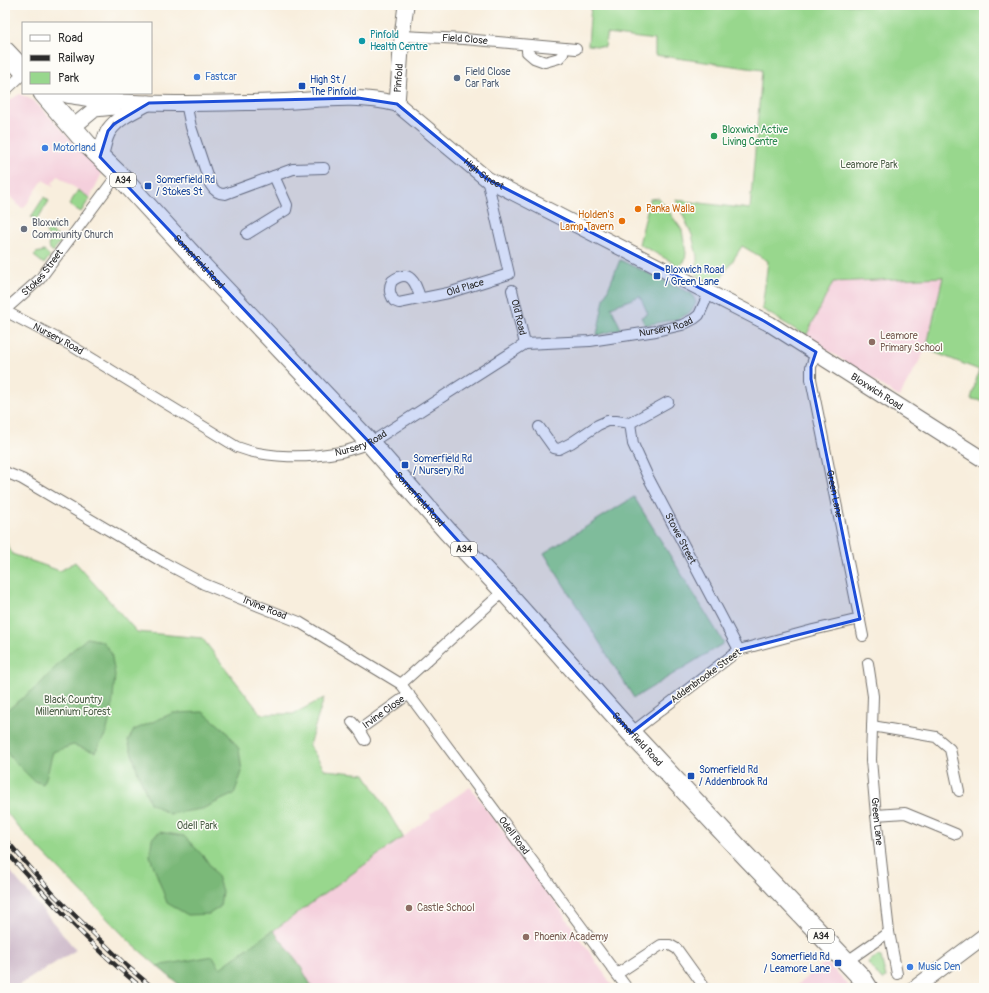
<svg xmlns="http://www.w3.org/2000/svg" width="989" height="993" viewBox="0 0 989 993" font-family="Pangolin,sans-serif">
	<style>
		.built { fill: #f4cfdc }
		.industrial { fill: #d0bdcc }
		.green { fill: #98d78d; stroke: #62815c }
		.forest { fill: #7ab878; stroke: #527252 }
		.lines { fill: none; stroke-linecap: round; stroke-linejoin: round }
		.street-casing { stroke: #736f69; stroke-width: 12 }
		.secondary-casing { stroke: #736f69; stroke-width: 17 }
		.highway-casing { stroke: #736f69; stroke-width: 21 }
		.street { stroke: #fff; stroke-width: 10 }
		.secondary { stroke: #fff; stroke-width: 15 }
		.highway { stroke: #fff; stroke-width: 19 }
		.rail-casing { stroke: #2b2b2b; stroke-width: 4.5 }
		.rail { stroke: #fdfcf7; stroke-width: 3; stroke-dasharray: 9; stroke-linecap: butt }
		.oneway { fill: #a0a0a0 }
		.marked { fill: #1d4ed8; fill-opacity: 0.2; stroke: #1d4ed8; stroke-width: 3; stroke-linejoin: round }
		.culture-dot { fill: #0f9aa8; stroke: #fdfcf7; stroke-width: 1.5 }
		.shop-dot { fill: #3f7fe0; stroke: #fdfcf7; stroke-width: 1.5 }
		.service-dot { fill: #5c6f8a; stroke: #fdfcf7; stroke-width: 1.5 }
		.transit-dot { fill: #1a4fb4; stroke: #fdfcf7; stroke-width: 1.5 }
		.leisure-dot { fill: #2e9e5b; stroke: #fdfcf7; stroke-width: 1.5 }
		.food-dot { fill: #e8710a; stroke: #fdfcf7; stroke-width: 1.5 }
		.worship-dot { fill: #6b7280; stroke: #fdfcf7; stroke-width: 1.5 }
		.education-dot { fill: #8d6e63; stroke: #fdfcf7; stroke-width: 1.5 }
		.labels { text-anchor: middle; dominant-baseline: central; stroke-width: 3; stroke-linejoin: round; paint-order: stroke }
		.shield { fill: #fdfcf7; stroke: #6a6a68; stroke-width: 1 }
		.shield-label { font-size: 9px; font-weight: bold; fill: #2b2b2b }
		.culture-label { font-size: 10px; fill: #0d838f; stroke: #fdfcf7; text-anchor: start }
		.street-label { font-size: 10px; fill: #2b2b2b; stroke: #fdfcf7 }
		.service-label { font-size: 10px; fill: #4e5e75; stroke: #fdfcf7; text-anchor: start }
		.shop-label { font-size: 10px; fill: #366cbe; stroke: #fdfcf7; text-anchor: start }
		.transit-label { font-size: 10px; fill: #164399; stroke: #fdfcf7; text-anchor: start }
		.leisure-label { font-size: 10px; fill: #27864d; stroke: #fdfcf7; text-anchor: start }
		.park-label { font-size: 10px; fill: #4c5f48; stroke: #fdfcf7 }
		.food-label { font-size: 10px; fill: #c56008; stroke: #fdfcf7; text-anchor: start }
		.worship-label { font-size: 10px; fill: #5b616d; stroke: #fdfcf7; text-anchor: start }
		.education-label { font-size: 10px; fill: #785e54; stroke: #fdfcf7; text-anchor: start }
	</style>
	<rect width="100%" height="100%" fill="#fdfcf7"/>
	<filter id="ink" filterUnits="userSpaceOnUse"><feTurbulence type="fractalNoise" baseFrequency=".025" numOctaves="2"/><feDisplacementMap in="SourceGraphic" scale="8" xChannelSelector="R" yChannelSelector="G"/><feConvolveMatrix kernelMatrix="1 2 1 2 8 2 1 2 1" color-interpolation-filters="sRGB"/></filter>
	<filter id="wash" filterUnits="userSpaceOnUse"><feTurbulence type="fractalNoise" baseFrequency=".012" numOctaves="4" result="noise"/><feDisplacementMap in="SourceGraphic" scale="16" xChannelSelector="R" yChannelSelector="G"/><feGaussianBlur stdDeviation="0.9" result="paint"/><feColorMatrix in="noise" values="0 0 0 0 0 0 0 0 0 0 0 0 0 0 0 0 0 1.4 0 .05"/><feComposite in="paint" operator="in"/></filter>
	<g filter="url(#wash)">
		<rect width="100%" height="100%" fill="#f8eedd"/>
		<g class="built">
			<polygon points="20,94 34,101 100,169 101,175 90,198 58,176 52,183 54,184 53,186 43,180 24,208 20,207 5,191 5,103"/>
			<polygon points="944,277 926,349 899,397 806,336 833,282"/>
			<polygon points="470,787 544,886 614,988 227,988 219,969 431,817 430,814"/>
			<polygon points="826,962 851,988 793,988"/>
		</g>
		<polygon class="industrial" points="5,865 76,950 14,988 5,988"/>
		<g class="green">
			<polygon points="591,5 984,5 984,401 971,399 979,370 926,349 943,277 833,282 806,336 762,309 768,261 742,246 717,285 697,275 697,256 692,235 676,200 750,209 762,70 655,55 655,40 607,34 605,47 588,45"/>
			<polygon points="78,190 90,198 81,212 69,205"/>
			<polygon points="44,197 49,201 38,218 37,219 31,217"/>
			<polygon points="659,198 682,230 686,253 685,261 679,266 639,244 650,199"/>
			<polygon points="36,221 62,239 53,252 48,247 50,239 46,233 47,231"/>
			<polygon points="44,251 50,256 44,264 34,256 36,253"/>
			<polygon points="620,260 692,294 696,303 691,312 678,319 645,325 641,317 648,314 640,296 611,307 621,329 597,335 604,299"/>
			<polygon points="634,497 724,643 634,698 544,553"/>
			<polygon points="5,540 12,554 60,571 75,562 137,632 202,638 261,714 293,714 324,698 309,745 325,770 365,774 403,837 220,969 183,988 132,944 19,828 5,810"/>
			<polygon points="878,956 881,957 886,978 884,980 881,979 868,963 869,961"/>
		</g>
		<g class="forest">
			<path d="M87 638 102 641 111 652 115 675 112 709 106 734 95 752 73 745 53 752C49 763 49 774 43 784L34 781 11 758 5 750V712L38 686 68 654Z"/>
			<polygon points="203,712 225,730 239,749 242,772 234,794 202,809 169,814 150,803 138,773 128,741 134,730 173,713"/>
			<polygon points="160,832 184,836 205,858 217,876 222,891 220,907 209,914 188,915 167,903 150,856 152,838"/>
			<polygon points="273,930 298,962 311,985 310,988 183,988 157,966 213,956 220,968"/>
		</g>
	</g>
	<g filter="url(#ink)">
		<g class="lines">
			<g class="street-casing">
				<g id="street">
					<path id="s1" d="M402 36 464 39 576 49"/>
					<polyline points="527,45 527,52 534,58 545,62 559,58 563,54 564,48"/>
					<polyline points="5,91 23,74"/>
					<path d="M186 103 191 127 210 184C214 191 218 194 225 194L293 169 324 168"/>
					<polyline points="247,234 286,210 287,205 274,176"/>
					<path id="s2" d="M512 290 525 344"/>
					<path id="s3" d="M420 298C416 282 409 268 392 281 388 289 390 294 394 301L399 303 448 293 509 274 487 179"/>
					<path id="s4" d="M5 310 40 279 118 174"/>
					<path id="s5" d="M5 311 70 345 237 447C268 459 308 458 341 452 351 450 361 446 370 443L525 344 590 341 656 331 682 325 694 319 699 315 709 293"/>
					<path id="s6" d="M816 352 811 367V379L863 636"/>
					<path id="s7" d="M630 423 633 444 648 477 739 650"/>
					<polyline points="539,427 554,448 559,449 571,443 598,425 607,421 616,421 630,423 668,402"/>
					<path id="s8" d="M5 472 22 479 161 561 204 584 299 622 401 684 504 591"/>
					<path id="s9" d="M868 663 873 696 871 760 876 815 889 932 897 974"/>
					<path id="s10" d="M401 684 627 988"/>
					<path id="s11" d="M352 722 359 730 409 694"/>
					<polyline points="872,726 936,737 950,749 959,791"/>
					<polyline points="359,730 365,740"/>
					<polyline points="631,733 739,650 813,630 860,619"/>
					<polyline points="876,815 905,813 956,834"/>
					<polyline points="846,962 889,932"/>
					<polyline points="617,974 661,945 670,945 677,949 705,988"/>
				</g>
			</g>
			<g class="secondary-casing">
				<g id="secondary">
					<path id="s12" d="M61 93 67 95C80 97 93 100 106 101 161 105 215 103 270 102 313 101 355 93 397 104L487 179 770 324 984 460"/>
					<path id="s13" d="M397 104 402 36 406 5"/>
					<polyline points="73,127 95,109 114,107"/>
					<path d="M100 157C103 148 104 137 109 130 118 117 135 110 148 103"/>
					<polyline points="915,988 984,936"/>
				</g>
			</g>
			<g class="highway-casing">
				<g id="highway">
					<polyline points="5,51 23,70"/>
					<path id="s14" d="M43 93 87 144 118 174 205 269 370 443 448 532 504 591 631 733 743 853 861 977 868 988"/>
				</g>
			</g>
			<use href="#street" class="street"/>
			<use href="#secondary" class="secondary"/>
			<use href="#highway" class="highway"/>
			<g class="rail-casing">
				<g id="rail">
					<polyline points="5,839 55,896 127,966 153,988"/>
					<path d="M5 850C48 899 92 947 142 988"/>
				</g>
			</g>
			<use href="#rail" class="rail"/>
		</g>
		<defs><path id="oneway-solid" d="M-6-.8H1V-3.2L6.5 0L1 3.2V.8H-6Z"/></defs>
		<use class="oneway" href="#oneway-solid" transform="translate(116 123) rotate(139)"/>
	</g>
	<path class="marked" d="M358 98 397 104 487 179 764 321 816 352 811 367V379L860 619 739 650 631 733 370 443 100 157 108 131 114 124 149 103Z"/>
	<circle class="culture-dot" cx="362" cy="41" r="4"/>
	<g class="shop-dot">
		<circle cx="197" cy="77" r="4"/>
		<circle cx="45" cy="148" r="4"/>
		<circle cx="910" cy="967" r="4"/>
	</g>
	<circle class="service-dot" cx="457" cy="78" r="4"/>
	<g class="transit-dot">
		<rect x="298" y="82" width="8" height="8" rx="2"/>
		<rect x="144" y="182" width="8" height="8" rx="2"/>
		<rect x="653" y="272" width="8" height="8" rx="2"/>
		<rect x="401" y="461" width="8" height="8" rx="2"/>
		<rect x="687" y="772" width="8" height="8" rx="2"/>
		<rect x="834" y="959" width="8" height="8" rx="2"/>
	</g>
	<circle class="leisure-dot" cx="714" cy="136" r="4"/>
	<g class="food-dot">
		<circle cx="638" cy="209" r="4"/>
		<circle cx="622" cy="221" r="4"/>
	</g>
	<circle class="worship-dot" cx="24" cy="229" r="4"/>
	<g class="education-dot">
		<circle cx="872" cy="342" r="4"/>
		<circle cx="409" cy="908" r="4"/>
		<circle cx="526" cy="937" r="4"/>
	</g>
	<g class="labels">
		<g class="shield">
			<rect x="110" y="173" width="26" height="14" rx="3"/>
			<rect x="451" y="542" width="26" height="14" rx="3"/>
			<rect x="808" y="929" width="26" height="14" rx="3"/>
		</g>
		<g class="shield-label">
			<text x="123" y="180">A34</text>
			<text x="464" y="549">A34</text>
			<text x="821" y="936">A34</text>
		</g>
		<g class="culture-label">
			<text x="370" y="35">Pinfold<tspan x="370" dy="12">Health Centre</tspan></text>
		</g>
		<g class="street-label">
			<text stroke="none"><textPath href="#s1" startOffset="63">Field Close</textPath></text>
			<text stroke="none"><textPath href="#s13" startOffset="26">Pinfold</textPath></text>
			<text stroke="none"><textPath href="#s12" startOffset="449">High Street</textPath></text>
			<text stroke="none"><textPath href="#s14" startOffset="230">Somerfield Road</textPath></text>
			<text stroke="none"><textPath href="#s4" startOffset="53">Stokes Street</textPath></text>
			<text stroke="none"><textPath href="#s3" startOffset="137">Old Place</textPath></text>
			<text stroke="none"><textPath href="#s2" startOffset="28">Old Road</textPath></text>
			<text stroke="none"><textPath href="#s5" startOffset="731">Nursery Road</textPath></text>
			<text stroke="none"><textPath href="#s5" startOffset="60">Nursery Road</textPath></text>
			<text stroke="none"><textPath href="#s12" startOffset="899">Bloxwich Road</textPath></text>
			<text stroke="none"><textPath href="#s5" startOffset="396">Nursery Road</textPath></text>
			<text stroke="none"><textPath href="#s6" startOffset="145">Green Lane</textPath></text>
			<text stroke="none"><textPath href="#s14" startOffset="554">Somerfield Road</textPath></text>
			<text stroke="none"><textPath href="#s7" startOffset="127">Stowe Street</textPath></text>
			<text stroke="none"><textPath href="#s8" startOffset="294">Irvine Road</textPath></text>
			<text transform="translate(706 676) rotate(-36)">Addenbrooke Street</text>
			<text stroke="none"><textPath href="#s11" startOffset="41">Irvine Close</textPath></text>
			<text stroke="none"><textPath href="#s14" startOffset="878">Somerfield Road</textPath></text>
			<text stroke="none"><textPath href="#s9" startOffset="159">Green Lane</textPath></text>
			<text stroke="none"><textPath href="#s10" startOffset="189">Odell Road</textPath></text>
		</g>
		<g class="service-label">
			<text x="465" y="72">Field Close<tspan x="465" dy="12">Car Park</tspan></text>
		</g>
		<g class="shop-label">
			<text x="205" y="77">Fastcar</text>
			<text x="53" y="148">Motorland</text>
			<text x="918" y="967">Music Den</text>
		</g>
		<g class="transit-label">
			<text x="310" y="80">High St /<tspan x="310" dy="12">The Pinfold</tspan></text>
			<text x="156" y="180">Somerfield Rd<tspan x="156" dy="12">/ Stokes St</tspan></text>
			<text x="665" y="270">Bloxwich Road<tspan x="665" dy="12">/ Green Lane</tspan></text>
			<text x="413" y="459">Somerfield Rd<tspan x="413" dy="12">/ Nursery Rd</tspan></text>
			<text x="699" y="770">Somerfield Rd<tspan x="699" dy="12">/ Addenbrook Rd</tspan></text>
			<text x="830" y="957" text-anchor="end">Somerfield Rd<tspan x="830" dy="12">/ Leamore Lane</tspan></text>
		</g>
		<g class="leisure-label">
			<text x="722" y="130">Bloxwich Active<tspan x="722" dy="12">Living Centre</tspan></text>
		</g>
		<g class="park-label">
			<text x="869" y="165">Leamore Park</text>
			<text x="73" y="700">Black Country<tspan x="73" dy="12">Millennium Forest</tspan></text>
			<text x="197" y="826">Odell Park</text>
		</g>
		<g class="food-label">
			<text x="646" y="209">Panka Walla</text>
			<text x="614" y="215" text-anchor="end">Holden's<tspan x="614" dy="12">Lamp Tavern</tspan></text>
		</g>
		<g class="worship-label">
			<text x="32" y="223">Bloxwich<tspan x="32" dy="12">Community Church</tspan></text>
		</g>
		<g class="education-label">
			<text x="880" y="336">Leamore<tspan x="880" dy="12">Primary School</tspan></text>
			<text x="417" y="908">Castle School</text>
			<text x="534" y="937">Phoenix Academy</text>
		</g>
	</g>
	<rect width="989" height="993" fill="none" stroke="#fdfcf7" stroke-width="20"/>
	<rect x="22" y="22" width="130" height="72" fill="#fdfcf7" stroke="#a9a8a5"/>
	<rect x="30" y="35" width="20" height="6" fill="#ffffff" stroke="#a9a8a5"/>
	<text x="58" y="42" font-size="12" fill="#2b2b2b">Road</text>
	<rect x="30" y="55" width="20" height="6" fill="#2b2b2b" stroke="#a9a8a5"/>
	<text x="58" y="62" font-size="12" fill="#2b2b2b">Railway</text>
	<rect x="30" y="72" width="20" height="12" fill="#98d78d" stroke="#a9a8a5"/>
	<text x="58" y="82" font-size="12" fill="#2b2b2b">Park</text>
</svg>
